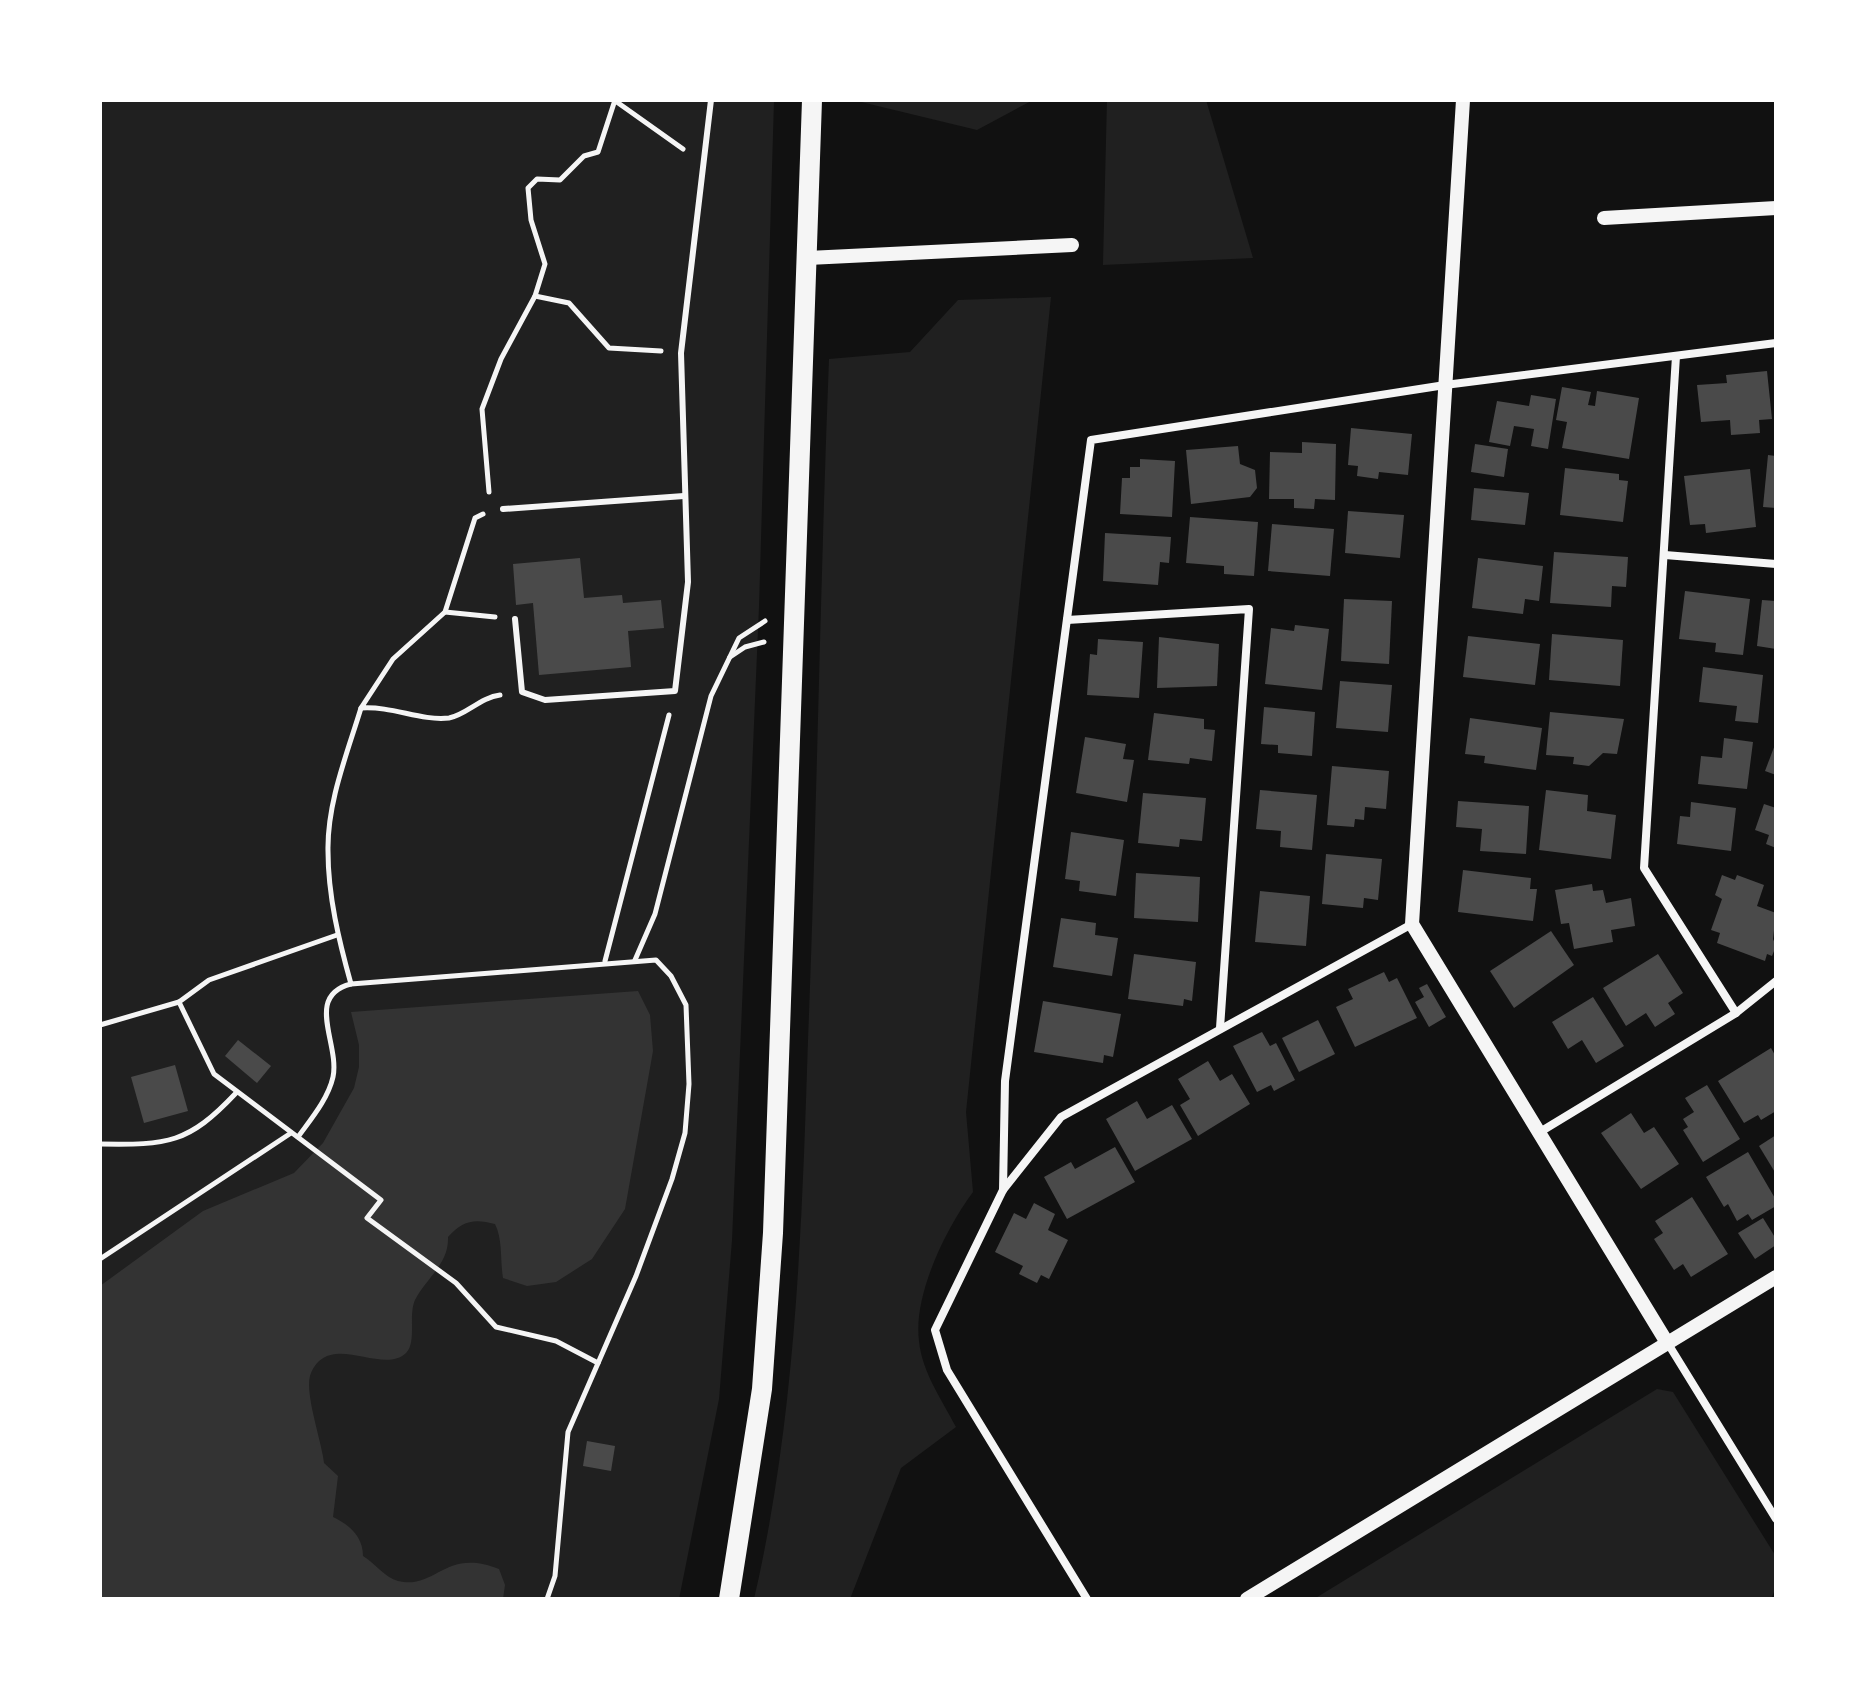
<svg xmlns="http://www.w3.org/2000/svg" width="1876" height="1699" viewBox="0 0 1876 1699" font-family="'PT Serif',serif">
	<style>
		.green { fill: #202020 }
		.water { fill: #333 }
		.building { fill: #4a4a4a }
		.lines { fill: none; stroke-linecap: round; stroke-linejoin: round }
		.path { stroke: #f5f5f5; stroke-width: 5 }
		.service { stroke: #f5f5f5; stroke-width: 6 }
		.minor { stroke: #f5f5f5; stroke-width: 8 }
		.tertiary { stroke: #f5f5f5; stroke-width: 14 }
		.primary { stroke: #f5f5f5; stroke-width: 20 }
	</style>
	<rect width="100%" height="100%" fill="#111"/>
	<g class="green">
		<polygon points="100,100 774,100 759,606 732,1240 719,1399 679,1599 100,1599"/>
		<polygon points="853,100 1033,100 977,130"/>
		<polygon points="1107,100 1206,100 1253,258 1103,265"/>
		<path d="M1051 297 966 1112 973 1192C946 1228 913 1295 919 1341 922 1372 942 1400 956 1427L901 1468 850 1599H754C796 1417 802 1226 808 1040 817 813 820 586 829 359L910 352 958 300Z"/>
		<polygon points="1657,1389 1673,1392 1775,1555 1776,1587 1771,1599 1314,1599"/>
	</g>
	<path class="water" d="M638 991 650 1015 653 1051 625 1209 592 1259 556 1282 527 1286 503 1278C500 1260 503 1240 495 1224 474 1218 462 1221 448 1237 449 1264 427 1277 415 1300 408 1315 417 1342 406 1353 382 1376 330 1330 311 1373 303 1390 322 1442 324 1463L338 1476 333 1517C350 1525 363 1537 363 1556 375 1563 385 1578 398 1581 436 1590 445 1547 499 1569L505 1585 503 1599H100V1286L203 1211 294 1173 323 1143 354 1088 359 1067V1045L351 1012Z"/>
	<g class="building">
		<polygon points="1767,371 1772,419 1759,420 1760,433 1731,435 1730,420 1701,422 1697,385 1727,383 1726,375"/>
		<polygon points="1562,387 1591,392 1588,405 1595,406 1597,391 1639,398 1629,459 1562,448 1567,422 1556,420"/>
		<polygon points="1531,395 1556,399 1548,449 1531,446 1534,429 1514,426 1510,446 1489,442 1497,401 1529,406"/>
		<polygon points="1351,428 1412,434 1408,475 1379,472 1378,479 1357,476 1358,466 1348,465"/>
		<polygon points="1302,442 1336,444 1335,500 1315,499 1314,509 1294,508 1294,499 1269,499 1270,452 1302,453"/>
		<polygon points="1475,444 1508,449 1504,477 1471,472"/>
		<polygon points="1238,446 1240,464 1255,470 1257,488 1250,497 1191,504 1186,450"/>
		<polygon points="1768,455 1776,456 1776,508 1763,507"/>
		<polygon points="1140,459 1175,461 1172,517 1120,514 1122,478 1130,478 1130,467 1140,467"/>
		<polygon points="1565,468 1619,474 1619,480 1628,481 1623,522 1560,515"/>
		<polygon points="1750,469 1756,527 1706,533 1705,524 1690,525 1684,476"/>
		<polygon points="1474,488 1529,493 1525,525 1471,520"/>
		<polygon points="1348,511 1404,515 1400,558 1345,553"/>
		<polygon points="1190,517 1258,522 1254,576 1224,574 1224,566 1186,563"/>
		<polygon points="1272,524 1334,529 1330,576 1268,571"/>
		<polygon points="1105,533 1171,537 1169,563 1160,562 1158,585 1103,581"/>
		<polygon points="1554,552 1628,557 1626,587 1612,586 1611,607 1550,603"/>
		<polygon points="580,558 584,598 622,595 623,603 661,600 664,628 628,631 631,667 539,675 533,603 516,605 513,564"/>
		<polygon points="1478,558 1543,566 1539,601 1525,599 1523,614 1472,608"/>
		<polygon points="1685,591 1750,599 1743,655 1715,652 1716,643 1679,639"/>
		<polygon points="1344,599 1392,601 1389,664 1341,661"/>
		<polygon points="1762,600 1776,601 1776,649 1757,646"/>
		<polygon points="1295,625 1329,629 1322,690 1265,684 1271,628 1294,631"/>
		<polygon points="1552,634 1623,640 1620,686 1549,680"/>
		<polygon points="1468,636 1540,644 1535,685 1463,677"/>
		<polygon points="1159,637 1219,644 1217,686 1157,688"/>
		<polygon points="1098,639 1143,642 1139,698 1087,695 1090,654 1097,655"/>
		<polygon points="1703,667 1763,675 1758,723 1735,721 1737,706 1699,702"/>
		<polygon points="1340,681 1392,685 1388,732 1336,728"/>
		<polygon points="1264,707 1315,712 1312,756 1278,753 1278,745 1261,744"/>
		<polygon points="1550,712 1624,719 1617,754 1603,753 1589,766 1573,764 1574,757 1546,755"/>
		<polygon points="1154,713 1204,719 1204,729 1215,730 1212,761 1190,758 1189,764 1148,760"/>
		<polygon points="1470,718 1542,728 1536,770 1484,763 1485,756 1465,754"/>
		<polygon points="1085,737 1126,744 1123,759 1134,760 1127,802 1076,793"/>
		<polygon points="1724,738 1753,742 1747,789 1698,784 1701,756 1722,758"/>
		<polygon points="1776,742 1776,775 1765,771"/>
		<polygon points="1332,766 1389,771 1386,809 1365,807 1364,820 1355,819 1354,827 1327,825"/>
		<polygon points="1260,790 1317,795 1312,850 1280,847 1281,831 1256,829"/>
		<polygon points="1546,790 1588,795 1587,811 1616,815 1611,859 1539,850"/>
		<polygon points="1143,793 1206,798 1202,841 1180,839 1179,847 1138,843"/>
		<polygon points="1458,801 1529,806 1526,854 1480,851 1482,829 1456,827"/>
		<polygon points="1691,802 1736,808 1731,851 1677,844 1680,816 1690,817"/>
		<polygon points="1764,804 1776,808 1776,848 1766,844 1769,835 1755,830"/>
		<polygon points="1071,832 1124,840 1116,896 1079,891 1080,881 1065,879"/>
		<polygon points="1326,854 1382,859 1378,900 1364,898 1363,908 1322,904"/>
		<polygon points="1463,870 1531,878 1530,889 1537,889 1533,921 1458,912"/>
		<polygon points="1136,873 1200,877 1198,922 1134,918"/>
		<polygon points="1722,875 1735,880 1737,875 1764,885 1757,906 1776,913 1773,939 1776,946 1772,956 1767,954 1765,961 1717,943 1720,933 1711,930 1722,899 1715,895"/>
		<polygon points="1592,884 1593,891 1603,890 1606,903 1631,898 1635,926 1611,930 1613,942 1574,949 1569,923 1561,924 1555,890"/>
		<polygon points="1260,891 1310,896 1306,946 1255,942"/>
		<polygon points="1061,918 1096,923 1095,935 1118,938 1112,976 1053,967"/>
		<polygon points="1551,931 1574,965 1514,1008 1490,971"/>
		<polygon points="1134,954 1196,962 1192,1001 1184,999 1183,1006 1128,999"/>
		<polygon points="1658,954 1683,993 1668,1003 1675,1014 1655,1027 1646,1013 1626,1026 1603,988"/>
		<polygon points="1384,972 1389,982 1397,978 1417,1018 1355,1047 1336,1007 1353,999 1348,989"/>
		<polygon points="1427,984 1446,1017 1429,1027 1415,1002 1424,997 1419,988"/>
		<polygon points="1593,997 1624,1046 1596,1063 1582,1040 1568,1049 1552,1022"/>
		<polygon points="1043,1001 1121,1014 1113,1057 1104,1055 1103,1063 1034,1052"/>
		<polygon points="1318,1020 1335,1054 1299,1072 1282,1038"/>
		<polygon points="1262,1032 1270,1046 1276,1043 1295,1080 1274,1091 1271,1085 1257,1092 1233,1046"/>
		<polygon points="238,1040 271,1066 257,1083 225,1056"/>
		<polygon points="1771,1048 1776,1057 1776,1111 1761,1120 1758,1115 1744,1123 1718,1081"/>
		<polygon points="1208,1061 1220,1081 1232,1074 1250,1104 1198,1136 1180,1105 1190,1099 1178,1079"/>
		<polygon points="175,1065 188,1111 144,1123 131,1077"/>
		<polygon points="1707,1085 1740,1139 1703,1162 1683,1130 1688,1127 1683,1119 1694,1112 1685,1098"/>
		<polygon points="1137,1101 1147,1119 1172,1105 1192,1139 1135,1171 1106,1119"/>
		<polygon points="1631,1113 1644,1133 1654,1127 1679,1164 1641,1189 1601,1133"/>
		<polygon points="1776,1135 1776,1174 1759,1146"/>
		<polygon points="1115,1147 1135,1182 1067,1219 1044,1177 1071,1162 1075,1169"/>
		<polygon points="1748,1152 1776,1200 1776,1206 1752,1220 1748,1214 1737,1221 1728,1204 1724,1207 1706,1177"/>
		<polygon points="1692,1197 1728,1254 1691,1277 1683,1264 1674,1270 1654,1239 1663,1233 1655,1221"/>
		<polygon points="1034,1203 1055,1214 1048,1230 1068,1240 1049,1279 1041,1275 1037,1283 1019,1274 1023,1266 995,1252 1014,1213 1026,1219"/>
		<polygon points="1763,1218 1776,1239 1776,1245 1755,1259 1738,1233"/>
		<polygon points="587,1441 615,1446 611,1471 583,1466"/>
	</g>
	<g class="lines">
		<g class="path">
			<polyline points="614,100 683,149"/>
			<polyline points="535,296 569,303 609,348 661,351"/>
			<polyline points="489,492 482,409 501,359 535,296 545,264 531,220 528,188 537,179 560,180 584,156 598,152 615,100"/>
			<path d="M483 514 475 518 445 612 393 659 361 708C394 706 419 721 449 718 466 715 481 697 500 695"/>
			<polyline points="445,612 495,617"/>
			<polyline points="730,657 745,647 764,642"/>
			<path d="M361 708C347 754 327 803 328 851 328 896 339 941 351 984L656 960 671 976 686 1005 689 1084 685 1133 672 1179 636 1276 568 1432 555 1576 547 1599"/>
			<polyline points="337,935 209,980 179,1002 214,1074 381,1200 367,1218 456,1283 496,1327 556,1341 598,1363"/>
			<polyline points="635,960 655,914 711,696 739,638 765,621"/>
			<polyline points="605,961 669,715"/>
			<polyline points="100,1025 179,1002"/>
			<path d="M298 1137C311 1119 328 1099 333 1077 340 1044 304 996 351 984"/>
			<path d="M100 1144C168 1145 188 1144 236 1093"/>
			<polyline points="100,1259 291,1133"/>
		</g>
		<g class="service">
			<polyline points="503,509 684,496"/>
			<polyline points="515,619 522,692 545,700 675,691 688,582 681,353 711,100"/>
		</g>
		<g class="minor">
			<polyline points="1676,356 1644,868 1736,1013"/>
			<polyline points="1665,555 1776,564"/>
			<polyline points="1067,620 1249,609 1220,1028"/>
			<polyline points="1540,1132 1736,1013 1776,981"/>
			<polyline points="1003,1190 1005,1081 1091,440 1445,385 1776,343"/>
			<polyline points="1667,1342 1776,1519"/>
			<polyline points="1087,1599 947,1370 935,1330 1003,1190 1061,1117 1412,924"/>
		</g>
		<g class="tertiary">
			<polyline points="1463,100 1412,924 1666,1341"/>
			<polyline points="1604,218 1776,208"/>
			<polyline points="808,258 1072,245"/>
			<polyline points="1247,1599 1776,1277"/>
		</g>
		<polyline class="primary" points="729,1599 762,1389 773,1233 812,100"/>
	</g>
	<rect width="1876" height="1699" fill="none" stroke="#ffffff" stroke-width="204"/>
</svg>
